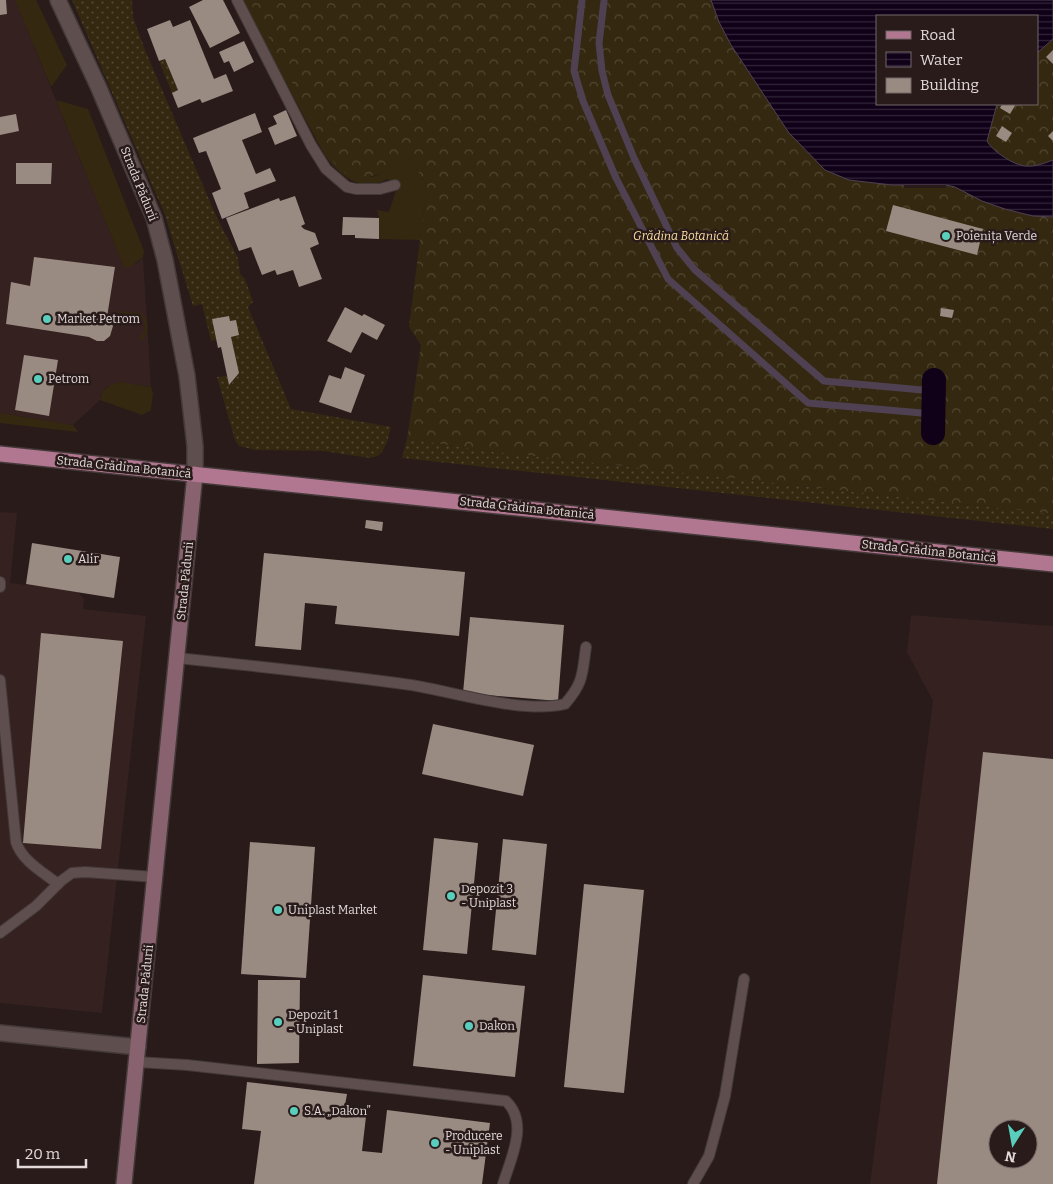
<svg xmlns="http://www.w3.org/2000/svg" width="1053" height="1184" viewBox="0 0 1053 1184" font-family="Bitter,serif">
	<style>
		.built { fill: #352120; fill-rule: evenodd }
		.grass { fill: #342910 }
		.forest { fill: url(#forest-crowns); fill-rule: evenodd }
		.garden { fill: url(#garden-dots) }
		.water { fill: url(#water-rules); stroke: #4f4152 }
		.pier { fill: #281b1a }
		.lines { fill: none; stroke-linecap: round; stroke-linejoin: round }
		.stream { stroke: #4f4152; stroke-width: 7 }
		.canal { stroke: #100018; stroke-width: 24 }
		.building { fill: #998b82; fill-rule: evenodd }
		.lane-casing { stroke: #433938; stroke-width: 12 }
		.street-casing { stroke: #433938; stroke-width: 18 }
		.secondary-casing { stroke: #433938; stroke-width: 18 }
		.primary-casing { stroke: #433938; stroke-width: 18 }
		.lane { stroke: #5e4e4e; stroke-width: 10 }
		.street { stroke: #5e4e4e; stroke-width: 15 }
		.secondary { stroke: #88626f; stroke-width: 15 }
		.primary { stroke: #b17690; stroke-width: 15 }
		.poi-dot { fill: #5acebd; stroke: #281b1a; stroke-width: 2 }
		.labels { text-anchor: middle; dominant-baseline: central; stroke-width: 5; stroke-linejoin: round; paint-order: stroke }
		.street-label { font-size: 12px; fill: #e3d9d9; stroke: #281b1a }
		.park-label { font-size: 12px; font-style: italic; fill: #fbdd9d; stroke: #281b1a }
		.poi-label { font-size: 12px; fill: #e3d9d9; stroke: #281b1a; text-anchor: start }
	</style>
	<defs>
		<pattern id="forest-crowns" width="20" height="18" patternUnits="userSpaceOnUse" patternTransform="scale(1.25)"><rect width="20" height="18" fill="#342910"/><path d="M2 6a3 3 0 1 1 6 0M12 15a3 3 0 1 1 6 0" fill="none" stroke="#514732"/></pattern>
		<pattern id="garden-dots" width="8" height="8" patternUnits="userSpaceOnUse" patternTransform="scale(1.25)"><rect width="8" height="8" fill="#342910"/><path d="M2 2h.1M6 6h.1" fill="none" stroke="#514732" stroke-width="1.8" stroke-linecap="round"/></pattern>
		<pattern id="water-rules" width="6" height="5" patternUnits="userSpaceOnUse" patternTransform="scale(1.25)"><rect width="6" height="5" fill="#100018"/><path d="M0 2.5h6" fill="none" stroke="#332539"/></pattern>
	</defs>
	<rect width="100%" height="100%" fill="#281b1a"/>
	<g class="built">
		<polygon points="0,0 15,0 124,267 137,263 143,257 151,387 120,382 105,388 100,396 100,400 73,425 0,413"/>
		<polygon points="0,512 17,513 10,583 76,590 84,599 83,609 146,616 102,1013 0,1003"/>
		<path d="M911 615 1053 626V1184H870L933 701 907 652ZM998 1129H1028V1159H998Z"/>
	</g>
	<g class="grass">
		<polygon points="15,0 36,0 67,65 51,87"/>
		<path d="M242 0H249L338 168 373 177 409 158 427 184 420 240 379 239V218L377 210 389 212 398 185 387 179C361 194 339 175 324 154Z"/>
		<polygon points="56,100 88,109 144,251 143,257 129,268 124,267"/>
		<path d="M117 311 140 313C150 319 150 333 141 341L139 338C146 331 147 325 141 317L120 314Z"/>
		<path d="M120 382 151 387 153 393 151 410 142 415 100 400C101 388 110 385 120 382Z"/>
		<polygon points="0,413 73,425 78,432 0,423"/>
	</g>
	<path class="forest" d="M249 0H1053V514L496 452 407 439 421 345 409 327 427 184 409 158C382 172 367 187 337 168ZM877 16H1037V104H877Z"/>
	<g class="garden">
		<polygon points="72,0 132,0 133,17 145,50 217,218 238,258 240,274 245,279 253,302 248,307 291,409 391,427 387,442 382,452 378,456 370,458 323,451 255,450 239,446 235,440 217,377 227,376 230,385 239,373 231,337 236,320 230,321 228,316 212,319 216,340 211,341 202,304 193,306 165,215"/>
		<polygon points="165,59 178,90 172,93 159,61"/>
		<polygon points="407,439 496,452 1053,514 1053,529 402,458"/>
	</g>
	<path class="water" d="M711 0H1053V39L1037 53V16H877V104H997L987 141C992 151 1015 166 1026 166 1035 167 1045 163 1053 160V217L1033 216 1005 209 982 201 955 187 946 185H892L849 180 825 170 789 133 731 45 719 22Z"/>
	<rect class="pier" x="904" y="185" width="42" height="3"/>
	<g class="lines">
		<g class="stream">
			<polyline points="582,0 574,71 583,101 616,178 668,279 808,403 933,414"/>
			<polyline points="604,1 599,43 602,71 608,95 634,158 677,248 695,270 824,381 933,391"/>
		</g>
		<polyline class="canal" points="933,433 934,380"/>
	</g>
	<g class="building">
		<polygon points="0,0 6,0 7,14 0,15"/>
		<polygon points="203,0 223,0 240,33 210,48 189,7"/>
		<polygon points="170,20 173,27 190,20 214,79 226,74 233,91 202,103 200,99 178,108 172,93 178,90 165,59 159,61 147,29"/>
		<polygon points="244,41 254,62 234,72 229,61 224,63 219,52"/>
		<polygon points="1053,50 1053,64 1046,57"/>
		<polygon points="1002,104 1016,104 1010,114 1000,108"/>
		<polygon points="286,110 297,136 275,145 268,128 277,124 273,116"/>
		<polygon points="255,113 262,132 242,140 256,174 270,168 276,181 244,193 249,208 222,219 212,193 221,189 206,151 199,153 193,138"/>
		<polygon points="16,114 19,131 0,135 0,117"/>
		<polygon points="1002,126 1012,133 1006,142 996,136"/>
		<polygon points="1053,131 1053,141 1048,136"/>
		<polygon points="16,163 52,163 51,184 16,184"/>
		<polygon points="295,196 305,224 301,226 304,229 315,233 319,244 310,248 322,279 299,287 293,270 277,275 275,270 262,275 251,247 239,251 226,218 279,198 280,201"/>
		<polygon points="893,205 983,229 977,255 886,231"/>
		<polygon points="343,217 379,218 379,239 355,238 355,235 342,235"/>
		<polygon points="34,257 115,267 107,317 113,326 110,336 104,341 97,341 89,337 6,324 11,282 30,286"/>
		<polygon points="345,307 362,316 364,314 385,325 377,340 362,332 351,353 327,341"/>
		<polygon points="941,308 954,310 952,318 940,316"/>
		<polygon points="229,316 230,321 236,320 239,335 231,337 239,373 229,385 221,347 218,348 212,319"/>
		<polygon points="24,355 58,360 49,416 15,410"/>
		<polygon points="345,367 365,375 351,413 319,402 329,375 341,379"/>
		<polygon points="366,520 383,522 382,531 365,528"/>
		<polygon points="32,543 120,557 114,598 26,584"/>
		<polygon points="264,553 465,572 459,636 335,624 337,606 305,603 301,650 255,646"/>
		<polygon points="470,617 564,625 558,701 463,693"/>
		<polygon points="41,633 123,641 101,849 23,843"/>
		<polygon points="433,724 534,745 523,796 422,774"/>
		<path d="M983 752 1053 759V1184H937ZM998 1129H1028V1159H998Z"/>
		<polygon points="434,838 478,843 467,954 423,950"/>
		<polygon points="503,839 547,844 536,955 492,950"/>
		<polygon points="250,842 315,847 306,978 241,974"/>
		<polygon points="584,884 644,890 624,1093 564,1087"/>
		<polygon points="423,975 525,986 515,1077 413,1066"/>
		<polygon points="258,980 300,980 299,1063 257,1064"/>
		<polygon points="247,1082 347,1094 345,1105 367,1108 362,1151 382,1153 387,1110 490,1123 482,1184 254,1184 261,1131 242,1129"/>
	</g>
	<g class="lines">
		<g class="lane-casing">
			<g id="lane">
				<polyline points="237,0 311,145 326,169 347,187 356,189 380,189 395,185"/>
				<polyline points="0,582 0,587"/>
				<path d="M177 658C255 666 333 674 411 685 455 692 523 714 565 704 584 682 582 674 586 647"/>
				<path d="M0 680 16 842C22 861 43 872 58 884"/>
				<polyline points="0,933 36,906 61,881 72,873 85,872 155,877"/>
				<path d="M137 1062 187 1065 506 1101C529 1123 511 1158 503 1184"/>
				<polyline points="693,1184 709,1156 725,1096 744,979"/>
			</g>
		</g>
		<g class="street-casing">
			<g id="street">
				<polyline points="58,0 98,86 154,218 165,260 187,376 195,446 195,474"/>
				<polyline points="0,1033 138,1047"/>
			</g>
		</g>
		<g class="secondary-casing">
			<polyline id="secondary" points="124,1184 195,474"/>
		</g>
		<g class="primary-casing">
			<polyline id="primary" points="0,454 1053,564"/>
		</g>
		<use href="#lane" class="lane"/>
		<use href="#street" class="street"/>
		<use href="#secondary" class="secondary"/>
		<use href="#primary" class="primary"/>
	</g>
	<g class="poi-dot">
		<circle cx="946" cy="236" r="5"/>
		<circle cx="47" cy="319" r="5"/>
		<circle cx="38" cy="379" r="5"/>
		<circle cx="68" cy="559" r="5"/>
		<circle cx="451" cy="896" r="5"/>
		<circle cx="278" cy="910" r="5"/>
		<circle cx="278" cy="1022" r="5"/>
		<circle cx="469" cy="1026" r="5"/>
		<circle cx="294" cy="1111" r="5"/>
		<circle cx="435" cy="1143" r="5"/>
	</g>
	<g class="labels">
		<g class="street-label">
			<text transform="translate(139 184) rotate(68)">Strada Pădurii</text>
			<text transform="translate(124 467) rotate(6)">Strada Grădina Botanică</text>
			<text transform="translate(527 508) rotate(6)">Strada Grădina Botanică</text>
			<text transform="translate(929 551) rotate(6)">Strada Grădina Botanică</text>
			<text transform="translate(185 581) rotate(-84)">Strada Pădurii</text>
			<text transform="translate(145 984) rotate(-84)">Strada Pădurii</text>
		</g>
		<g class="park-label">
			<text x="681" y="236">Grădina Botanică</text>
		</g>
		<g class="poi-label">
			<text x="956" y="236">Poienița Verde</text>
			<text x="57" y="319">Market Petrom</text>
			<text x="48" y="379">Petrom</text>
			<text x="78" y="559">Alir</text>
			<text x="461" y="889">Depozit 3<tspan x="461" dy="14">- Uniplast</tspan></text>
			<text x="288" y="910">Uniplast Market</text>
			<text x="288" y="1015">Depozit 1<tspan x="288" dy="14">- Uniplast</tspan></text>
			<text x="479" y="1026">Dakon</text>
			<text x="304" y="1111">S.A. „Dakon”</text>
			<text x="445" y="1136">Producere<tspan x="445" dy="14">- Uniplast</tspan></text>
		</g>
	</g>
	<rect x="876" y="15" width="162" height="90" fill="#281b1a" stroke="#736766"/>
	<rect x="886" y="31" width="25" height="8" fill="#b17690" stroke="#736766"/>
	<text x="920" y="40" font-size="15" fill="#e3d9d9">Road</text>
	<rect x="886" y="52" width="25" height="15" fill="url(#water-rules)" stroke="#736766"/>
	<text x="920" y="65" font-size="15" fill="#e3d9d9">Water</text>
	<rect x="886" y="78" width="25" height="15" fill="#998b82" stroke="#736766"/>
	<text x="920" y="90" font-size="15" fill="#e3d9d9">Building</text>
	<g transform="translate(1013 1144) rotate(191)"><circle r="24" fill="#281b1a" stroke="#736766"/>
	<path d="M0-4L9 19L0 12L-9 19Z" fill="#5acebd"/>
	<text y="-8" font-size="14" font-weight="bold" text-anchor="middle" fill="#e3d9d9">N</text>
	</g>
	<path d="M18 1159v8h68v-8" fill="none" stroke="#e3d9d9" stroke-width="2.5"/>
	<text x="25" y="1159" font-size="15" fill="#e3d9d9" stroke="#281b1a" stroke-width="4" paint-order="stroke">20 m</text>
</svg>
